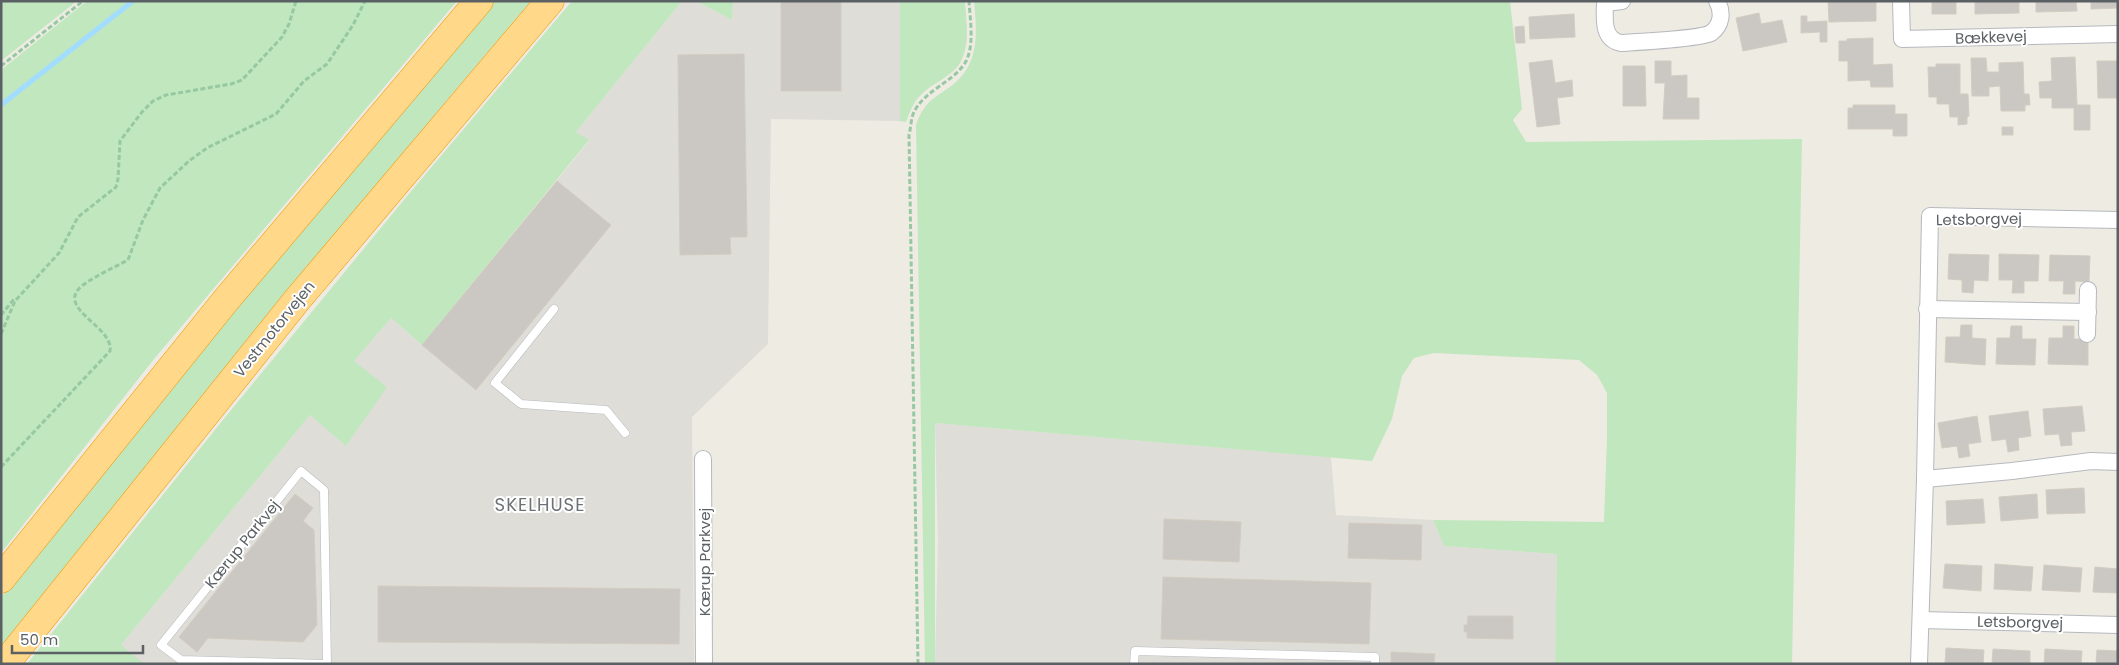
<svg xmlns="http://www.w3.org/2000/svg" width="2119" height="665" viewBox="0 0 2119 665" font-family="Poppins,sans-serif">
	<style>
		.industrial { fill: #dfddd7 }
		.green { fill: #c1e7be }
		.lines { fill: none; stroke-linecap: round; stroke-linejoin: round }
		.stream { stroke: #a2ddff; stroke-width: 5 }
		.building { fill: #cbc7c2; stroke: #d3ccc1 }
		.service-casing { stroke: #b5b9be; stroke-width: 9 }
		.minor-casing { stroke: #b5b9be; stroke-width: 18 }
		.motorway-casing { stroke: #f19500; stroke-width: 29 }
		.path { stroke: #96c9a1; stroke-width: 3; stroke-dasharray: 5 2.5; stroke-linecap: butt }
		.service { stroke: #fff; stroke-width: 8 }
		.minor { stroke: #fff; stroke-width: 16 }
		.motorway { stroke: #ffd989; stroke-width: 28 }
		.labels { text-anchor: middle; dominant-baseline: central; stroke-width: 4; stroke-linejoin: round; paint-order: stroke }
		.street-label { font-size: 15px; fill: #5b6064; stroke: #fff }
		.quarter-label { font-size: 18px; letter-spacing: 1px; fill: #6c7276; stroke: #fff }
	</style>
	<rect width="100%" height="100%" fill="#eeebe3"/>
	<g class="industrial">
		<polygon points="682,1 696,1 732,20 733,1 900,1 900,121 771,119 768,344 692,417 694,664 90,664 121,645 310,415 347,445 354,361 391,318 422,345 589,141 576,132"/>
		<polygon points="935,423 1331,457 1336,515 1433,520 1444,546 1557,554 1555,664 935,664 938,543"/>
	</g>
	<g class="green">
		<polygon points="1,1 77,1 1,61"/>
		<polygon points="87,1 457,1 154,359 1,553 1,70"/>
		<path d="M492 1H531C350 213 174 429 1 648V597L194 358Z"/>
		<polygon points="572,1 682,1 576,132 589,140 422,345 391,318 354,361 387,387 346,446 310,415 121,645 144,664 27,664 223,420 408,195"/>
		<polygon points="696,1 733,1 732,20"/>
		<path d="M900 1H965C966 20 970 42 962 59 955 76 933 82 921 95 913 102 910 112 906 122L900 121Z"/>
		<path d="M974 1H1510L1522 109 1513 120 1526 142 1802 139 1792 664H1555L1557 554 1444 546 1433 520 1604 522 1607 437V393L1597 375 1579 360 1434 353 1414 358 1402 376 1392 419 1372 461 935 423V664H925L916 125C924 102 933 99 951 86 980 65 977 33 974 1Z"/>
	</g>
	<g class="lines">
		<polyline class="stream" points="1,105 133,1"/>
	</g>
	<g class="building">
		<rect x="781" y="1" width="60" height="90"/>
		<polygon points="1828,1 1876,1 1876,21 1829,22"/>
		<rect x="1932" y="1" width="24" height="13"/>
		<polygon points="1975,1 2019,1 2019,13 1975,14"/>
		<polygon points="2036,1 2076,1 2077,11 2036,12"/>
		<polygon points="2091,1 2118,1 2118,8 2091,9"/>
		<polygon points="1759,13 1761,24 1782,20 1787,42 1743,51 1736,18"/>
		<polygon points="1574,14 1575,37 1530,39 1529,17"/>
		<polygon points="1801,16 1807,16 1807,22 1827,21 1827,42 1820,42 1820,32 1801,33"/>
		<polygon points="1524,26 1525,43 1516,43 1515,27"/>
		<polygon points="1873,38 1873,65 1892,64 1893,87 1871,87 1870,80 1848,81 1848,61 1839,61 1839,41 1847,41 1847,39"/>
		<polygon points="744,54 747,237 730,237 731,254 680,255 678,55"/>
		<polygon points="2075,57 2077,105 2090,105 2090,130 2074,130 2074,108 2052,108 2052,98 2040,98 2039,82 2052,81 2051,58"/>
		<polygon points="1971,58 1986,58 1987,72 1999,72 1999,63 2023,62 2024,94 2029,94 2030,105 2025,105 2025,111 2001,111 2000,86 1989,87 1989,96 1972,96"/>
		<polygon points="1552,60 1555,83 1572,80 1573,96 1557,98 1560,124 1537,127 1529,63"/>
		<polygon points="1655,61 1671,61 1671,76 1687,75 1687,98 1699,98 1699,119 1663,119 1665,83 1655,83"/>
		<polygon points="2097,61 2118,61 2118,98 2098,98"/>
		<polygon points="1936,64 1960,64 1960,94 1968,94 1969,116 1967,117 1967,124 1958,125 1958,117 1950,117 1949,104 1937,104 1937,97 1929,97 1928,67 1936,67"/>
		<polygon points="1623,66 1645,66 1646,106 1623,106"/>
		<polygon points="1853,105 1895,105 1895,114 1907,114 1907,136 1893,136 1893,129 1848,129 1848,108 1853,108"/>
		<rect x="2002" y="127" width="11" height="8"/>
		<polygon points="557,181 611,225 476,390 422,345"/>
		<polygon points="1949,254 1989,255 1988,281 1974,280 1973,293 1962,292 1962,280 1948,279"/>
		<polygon points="1999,254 2039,255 2038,281 2024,281 2024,293 2012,293 2013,280 1999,280"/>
		<polygon points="2050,255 2090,256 2089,282 2075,281 2075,294 2063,294 2064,281 2049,281"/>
		<polygon points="1961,325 1972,325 1972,338 1986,339 1985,365 1945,362 1946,337 1960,337"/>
		<polygon points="2011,326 2022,326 2022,339 2036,339 2035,365 1996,364 1997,338 2010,338"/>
		<polygon points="2063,326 2074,326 2074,339 2088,339 2088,365 2048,364 2049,338 2063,338"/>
		<polygon points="2082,406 2085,431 2071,432 2072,445 2061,446 2059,434 2045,435 2043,409"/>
		<polygon points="2028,411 2031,436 2018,438 2019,450 2008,452 2006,439 1992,441 1989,416"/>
		<polygon points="1977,416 1981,442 1968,444 1970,456 1959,458 1957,446 1942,448 1938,423"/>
		<polygon points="2084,488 2085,513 2047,514 2046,490"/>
		<polygon points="295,494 313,508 303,521 314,530 317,625 303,642 208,638 197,652 179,637"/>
		<polygon points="2037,494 2038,518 2001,521 1999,497"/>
		<polygon points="1983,499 1985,523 1947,525 1946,501"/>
		<polygon points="1164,519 1241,522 1239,562 1163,559"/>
		<polygon points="1349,523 1422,525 1421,560 1348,558"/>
		<polygon points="1945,564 1982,566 1981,591 1943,588"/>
		<polygon points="1995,564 2033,567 2031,591 1994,589"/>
		<polygon points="2044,565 2082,568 2080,592 2042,590"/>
		<polygon points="2095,567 2118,569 2118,593 2093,592"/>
		<polygon points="1163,577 1371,583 1369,644 1161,639"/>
		<polygon points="378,586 680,589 679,644 378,642"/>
		<polygon points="1468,616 1513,616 1513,639 1467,638 1467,632 1464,632 1464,625 1467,625"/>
		<polygon points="1946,648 1984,650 1983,664 1945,664"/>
		<polygon points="1993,649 2030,651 2030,664 1992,664"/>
		<polygon points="2045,649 2082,651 2081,664 2044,664"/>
		<polygon points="2097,650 2118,651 2118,664 2096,664"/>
		<polygon points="1391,652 1435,654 1434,664 1391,664"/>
	</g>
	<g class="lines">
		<g class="service-casing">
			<g id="service">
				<polyline points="554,309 495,383 521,404 606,410 625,433"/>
				<polyline points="323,664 181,660 161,645 301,471 324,490 327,664"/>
				<polyline points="1134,664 1135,651 1375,657 1375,664"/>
			</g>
		</g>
		<g class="minor-casing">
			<g id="minor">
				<path d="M1605 1C1605 17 1601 39 1621 43 1636 42 1701 39 1711 33 1722 25 1723 12 1717 1"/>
				<polyline points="1901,1 1902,39 2118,34"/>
				<polyline points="1605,3 1622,1"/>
				<polyline points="1927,309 2088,312"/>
				<polyline points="2087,334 2088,290"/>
				<polyline points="703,459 704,664"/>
				<polyline points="1925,479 2012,471 2091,461 2118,462"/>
				<polyline points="1921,620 2118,625"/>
				<polyline points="1919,664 1925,479 1930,216 2118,220"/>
			</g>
		</g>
		<g class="motorway-casing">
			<g id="motorway">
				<polyline points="1,579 226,300 479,1"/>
				<polyline points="5,664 297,300 550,1"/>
			</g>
		</g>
		<g class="path">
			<polyline points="1,66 83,1"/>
			<polyline points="1,315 15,298"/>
			<polyline points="1,334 15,301 59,253 78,217 116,187 118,179 120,141 142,112 153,101 166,95 231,84 242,80 282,37 289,24 296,1"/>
			<path d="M1 467 110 351C114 326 53 308 83 285 97 275 113 268 128 260L143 220 160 188 189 161 207 148 276 114 304 81 327 64 353 25 365 1"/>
			<path d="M918 664 909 135C911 127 911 118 914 112 925 90 952 83 965 63 975 46 970 20 969 1"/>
		</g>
		<use href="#service" class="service"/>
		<use href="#minor" class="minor"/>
		<use href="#motorway" class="motorway"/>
	</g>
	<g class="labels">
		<g class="street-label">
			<text transform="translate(1991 37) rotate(-2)">Bækkevej</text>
			<text transform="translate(1979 219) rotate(-1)">Letsborgvej</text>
			<text transform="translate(274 329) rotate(-51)">Vestmotorvejen</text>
			<text transform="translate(242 544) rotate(-51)">Kærup Parkvej</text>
			<text transform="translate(704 562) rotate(-90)">Kærup Parkvej</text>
			<text transform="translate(2020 622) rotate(1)">Letsborgvej</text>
		</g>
		<g class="quarter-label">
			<text x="540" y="504">SKELHUSE</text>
		</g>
	</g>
	<rect width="2119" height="665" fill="none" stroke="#5b6064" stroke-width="5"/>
	<path d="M12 645v8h131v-8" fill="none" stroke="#5b6064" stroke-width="2.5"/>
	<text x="20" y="645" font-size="15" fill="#5b6064" stroke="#ffffff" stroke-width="4" paint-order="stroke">50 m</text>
</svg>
